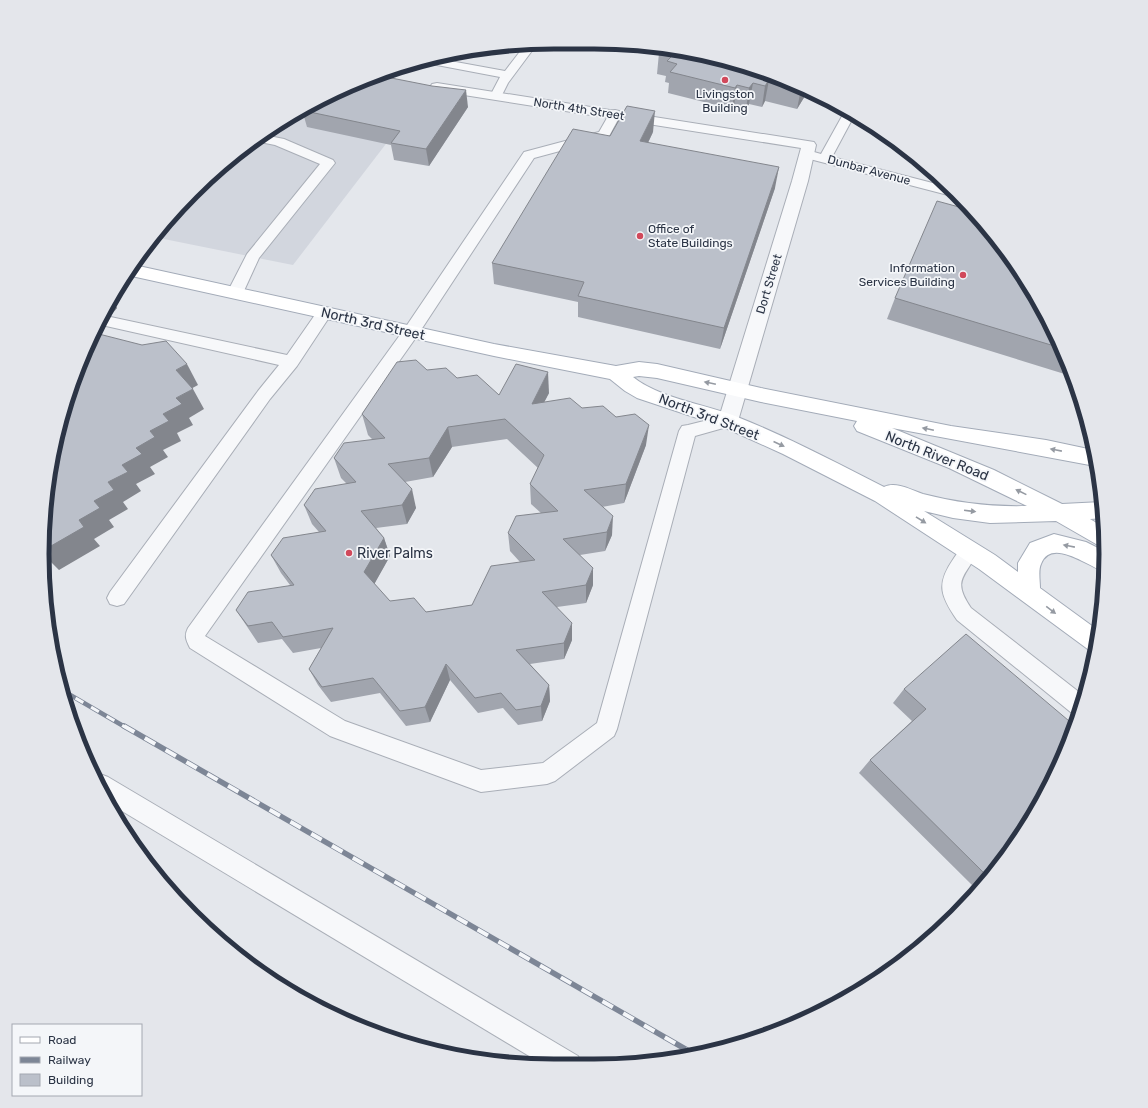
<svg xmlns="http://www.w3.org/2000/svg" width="1148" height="1108" viewBox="0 0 1148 1108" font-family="Rubik,sans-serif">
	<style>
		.built { fill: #d2d6de }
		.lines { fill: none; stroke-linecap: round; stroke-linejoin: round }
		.lane-casing { stroke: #a9aeb7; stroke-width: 2 }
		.street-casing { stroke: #a9aeb7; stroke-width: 2 }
		.primary-casing { stroke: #a3abb8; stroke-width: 2 }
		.lane { fill: #f7f8fa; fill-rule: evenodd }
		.street { fill: #f7f8fa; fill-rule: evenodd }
		.primary { fill: #fff; fill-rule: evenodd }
		.rail-far1-casing { stroke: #7d8696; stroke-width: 4.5 }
		.rail-casing { stroke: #7d8696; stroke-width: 5.5 }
		.rail-far1 { stroke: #f4f6f9; stroke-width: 3; stroke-dasharray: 9; stroke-linecap: butt }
		.rail { stroke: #f4f6f9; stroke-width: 4; stroke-dasharray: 12; stroke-linecap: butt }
		.wall { fill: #a1a5ae; fill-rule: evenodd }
		.shaded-wall { fill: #83868d }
		.building { fill: #bbc0ca; stroke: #83868d; fill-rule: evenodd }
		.oneway { fill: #959aa2 }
		.poi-dot { fill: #d1495b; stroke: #f4f6f9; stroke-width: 1.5 }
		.labels { text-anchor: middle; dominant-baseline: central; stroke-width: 3.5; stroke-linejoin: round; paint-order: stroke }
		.far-poi-label { font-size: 12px; fill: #2b3445; stroke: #f4f6f9 }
		.far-street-label { font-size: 12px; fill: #2b3445; stroke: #f4f6f9 }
		.street-label { font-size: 14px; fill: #2b3445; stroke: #f4f6f9 }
		.poi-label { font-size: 14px; fill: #2b3445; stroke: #f4f6f9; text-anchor: start }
		.rim { fill: none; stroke: #2b3445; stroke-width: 5 }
	</style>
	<rect width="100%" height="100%" fill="#e4e7ec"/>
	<polygon class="built" points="355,83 425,93 293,265 154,237 169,216 242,148"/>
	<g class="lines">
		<g class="lane-casing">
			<g id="lane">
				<polygon points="537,44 508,83 500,99 492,99 490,96 500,77 421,62 434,58 505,71 525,45"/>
				<polygon points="846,109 855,114 832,157 948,187 956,195 948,195 802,157 801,154 802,151 807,150 821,154"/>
				<path d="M615 110 619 111 621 114 608 138 534 158 417 336 205 636 345 721 481 770 543 763 597 723 679 431 682 426 688 425 728 415 734 417 736 421 734 425 695 436 617 729 614 736 555 781 547 784 481 792 338 739 330 736 190 648C186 640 184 636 188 628L405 328 524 152 599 132 611 111Z"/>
				<polygon points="264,135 284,139 333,160 335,163 259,258 243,293 240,296 235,298 230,296 227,293 247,254 320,164 275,145 255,141"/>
				<polygon points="324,308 329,309 332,313 297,366 270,399 124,604 117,606 110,604 107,598 110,592 258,391 279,365 106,326 99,323 102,317 106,316 287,355 319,309"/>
				<path d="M969 543 976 545 978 551C966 577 951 579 971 608L1084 696 1079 716 1073 714 957 620C940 595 936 584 954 558 959 551 961 546 969 543Z"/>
				<polygon points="100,774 108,777 578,1056 582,1065 544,1065 107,802 96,775"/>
			</g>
		</g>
		<g class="street-casing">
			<polygon id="street" points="437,83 814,142 816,145 808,181 738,421 735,426 728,428 721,426 718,421 792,181 801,148 432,90 430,87 432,84"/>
		</g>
		<g class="primary-casing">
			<path id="primary" d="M134 265 494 344 616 366 639 362 657 364 761 388 951 426 1046 440 1093 450 1095 466 892 428 994 470 1062 504 1102 502 1105 518 1090 519 1105 528 1104 547 1096 544 1056 521 990 523 953 518 924 511 995 555 1018 572V563L1030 543 1054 534 1086 542 1104 551 1103 571C1088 566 1051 537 1041 564 1038 570 1040 581 1040 588L1099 631 1094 652 1089 650 979 569 875 501 783 454 721 426 637 398 625 391 610 379 494 356 127 275ZM639 376 657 378 761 402 857 421 854 426 857 431 949 468 1027 506C992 507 957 503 923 494 911 490 896 481 884 487 835 462 786 436 735 416 704 404 659 398 633 377Z"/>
		</g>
		<use href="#lane" class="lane"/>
		<use href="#street" class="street"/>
		<use href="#primary" class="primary"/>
		<g class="rail-far1-casing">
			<polyline id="rail-far1" points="60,689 125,727"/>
		</g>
		<g class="rail-casing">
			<polyline id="rail" points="124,726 694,1054"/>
		</g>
		<use href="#rail-far1" class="rail-far1"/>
		<use href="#rail" class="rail"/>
	</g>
	<g class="wall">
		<polygon points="659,53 758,69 808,91 797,109 765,101 762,107 749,104 746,109 734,106 732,109 668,93 669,83 665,82 666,76 657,74"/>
		<polygon points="358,81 432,86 468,107 429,166 394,160 391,145 307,127 303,113"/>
		<polygon points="653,132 648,143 775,188 720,349 578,317 578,302 494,284 492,263"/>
		<polygon points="111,298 117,308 111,315 106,315 103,316"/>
		<polygon points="895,298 1053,327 1071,376 887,319"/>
		<path d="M427 370 457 378 499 395 549 393 544 402 582 408 646 445 624 503 602 507 612 535 605 551 580 555 593 585 586 603 557 607 572 640 564 659 530 664 549 685 550 701 542 721 518 725 503 708 478 713 450 680 430 722 406 726 380 693 331 702 318 685 309 669 321 648 293 653 282 639 258 643 236 610 290 585 281 573 271 555 319 532 312 524 304 505 347 484 341 478 334 458 373 440 368 435 362 414ZM507 439 538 468 530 484 531 504 541 513 508 533 510 551 520 562 472 605 426 612 390 601 374 584 390 556 384 538 376 528 407 524 416 508 405 482 433 477 452 447Z"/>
		<polygon points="904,689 1075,726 979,891 930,937 927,934 972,885 859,773 870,760 912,721 893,703"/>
	</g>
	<g class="shaded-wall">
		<polygon points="769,80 765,101 762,107 765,86"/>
		<polygon points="753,83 749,104 746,109 749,88"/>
		<polygon points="737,85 734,106 732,109 735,88"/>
		<polygon points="801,89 808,91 797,109"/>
		<polygon points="466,90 468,107 429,166 426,149"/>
		<polygon points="655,111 653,132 638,163 640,141"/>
		<polygon points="779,167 775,188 720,349 724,328"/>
		<polygon points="111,297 117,308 111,315 106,308"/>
		<polygon points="99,323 101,326 96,331"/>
		<polygon points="187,364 198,385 187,391 176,370"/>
		<polygon points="548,372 549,393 533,424 532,404"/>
		<polygon points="193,389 204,409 189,418 193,425 177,433 181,441 163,450 168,457 150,467 155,474 136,484 141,491 123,502 128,509 109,520 114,527 94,539 100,546 59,570 44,555 44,550 94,501 122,465 176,398"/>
		<polygon points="649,425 646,445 624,503 626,484"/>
		<polygon points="448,427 452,447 433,477 429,458"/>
		<polygon points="412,489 416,508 407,524 402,505"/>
		<polygon points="613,516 612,535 605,551 607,532"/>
		<polygon points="384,538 390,556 371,590 364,572"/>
		<polygon points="593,568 593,585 586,603 586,585"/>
		<polygon points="572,623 572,640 564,659 564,643"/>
		<polygon points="446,664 450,680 430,722 425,707"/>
		<polygon points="549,685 550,701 542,721 541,706"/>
	</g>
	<g class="building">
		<polygon points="664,47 758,69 797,87 769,80 765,86 753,83 749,88 737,85 735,88 670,72 677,64 667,61 672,56 659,53"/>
		<polygon points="376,75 432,86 466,90 426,149 391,143 400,131 305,111 358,81"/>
		<polygon points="627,106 655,111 640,141 779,167 724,328 578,296 584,282 492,263 573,129 610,136"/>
		<polygon points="937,201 970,210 1000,242 1053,327 1061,348 895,298"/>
		<polygon points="95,333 142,345 166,341 187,364 176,370 193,389 176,398 182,404 163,414 169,421 150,431 155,437 136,448 142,454 122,465 128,472 108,482 114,490 94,501 100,508 79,520 84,527 44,550 46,487 69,389"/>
		<path d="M416 360 427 370 446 368 457 378 477 375 499 395 516 364 548 372 532 404 570 398 582 408 603 406 616 417 635 414 649 425 626 484 584 490 613 516 607 532 563 539 593 568 586 585 542 592 572 623 564 643 516 650 549 685 541 706 516 710 501 693 475 698 446 664 425 707 400 711 373 678 322 687 309 669 333 628 283 637 272 622 248 626 236 610 248 592 294 585 271 555 283 538 326 531 304 505 315 489 356 482 334 458 344 443 385 438 362 414 397 362ZM505 419 544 455 530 484 558 511 516 516 508 533 535 560 491 566 472 605 426 612 414 598 390 601 364 572 384 538 361 511 402 505 412 489 388 464 429 458 448 427Z"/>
		<polygon points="966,634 1075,726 1038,810 979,891 942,927 941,926 987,876 870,760 926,709 904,689"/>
	</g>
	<defs><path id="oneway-solid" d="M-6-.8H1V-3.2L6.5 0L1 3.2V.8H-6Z"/></defs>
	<g class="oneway">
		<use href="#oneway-solid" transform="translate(710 383) rotate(-168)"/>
		<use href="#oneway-solid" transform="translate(928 429) rotate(-168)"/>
		<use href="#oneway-solid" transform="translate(779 444) rotate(24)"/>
		<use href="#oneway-solid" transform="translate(1056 450) rotate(-169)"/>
		<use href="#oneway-solid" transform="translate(1021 492) rotate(-154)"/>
		<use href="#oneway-solid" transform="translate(970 511) rotate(7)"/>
		<use href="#oneway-solid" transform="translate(921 520) rotate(32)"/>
		<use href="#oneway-solid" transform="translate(1069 546) rotate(-169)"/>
		<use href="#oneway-solid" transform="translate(1051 610) rotate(37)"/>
	</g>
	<g class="poi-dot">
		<circle cx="725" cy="80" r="4"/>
		<circle cx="640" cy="236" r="4"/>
		<circle cx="963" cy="275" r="4"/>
		<circle cx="349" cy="553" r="4"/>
	</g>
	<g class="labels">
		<g class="far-poi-label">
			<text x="725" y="94">Livingston<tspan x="725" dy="14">Building</tspan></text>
			<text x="648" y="229" text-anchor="start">Office of<tspan x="648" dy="14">State Buildings</tspan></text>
			<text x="955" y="268" text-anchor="end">Information<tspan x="955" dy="14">Services Building</tspan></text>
		</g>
		<g class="far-street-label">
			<text transform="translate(579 109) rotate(9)">North 4th Street</text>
			<text transform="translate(869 170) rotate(15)">Dunbar Avenue</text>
			<text transform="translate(769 284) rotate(-73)">Dort Street</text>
		</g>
		<g class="street-label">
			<text transform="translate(373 324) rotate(13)">North 3rd Street</text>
			<text transform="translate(709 417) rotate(21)">North 3rd Street</text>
			<text transform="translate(937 456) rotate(22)">North River Road</text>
		</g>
		<g class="poi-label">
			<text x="357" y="553">River Palms</text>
		</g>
	</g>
	<path d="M0 0H1148V1108H0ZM554 49H594A505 505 0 0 1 1099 554V554A505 505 0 0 1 594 1059H554A505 505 0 0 1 49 554V554A505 505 0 0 1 554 49Z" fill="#e4e6eb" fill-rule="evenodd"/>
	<path class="rim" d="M554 49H594A505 505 0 0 1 1099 554V554A505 505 0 0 1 594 1059H554A505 505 0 0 1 49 554V554A505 505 0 0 1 554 49Z"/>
	<rect x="12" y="1024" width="130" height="72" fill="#f4f6f9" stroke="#a4a8b1"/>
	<rect x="20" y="1037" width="20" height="6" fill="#ffffff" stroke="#a4a8b1"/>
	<text x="48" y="1044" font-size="12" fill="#2b3445">Road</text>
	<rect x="20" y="1057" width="20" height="6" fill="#7d8696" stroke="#a4a8b1"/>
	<text x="48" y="1064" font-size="12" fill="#2b3445">Railway</text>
	<rect x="20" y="1074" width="20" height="12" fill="#bbc0ca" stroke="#a4a8b1"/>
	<text x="48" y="1084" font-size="12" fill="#2b3445">Building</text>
</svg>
